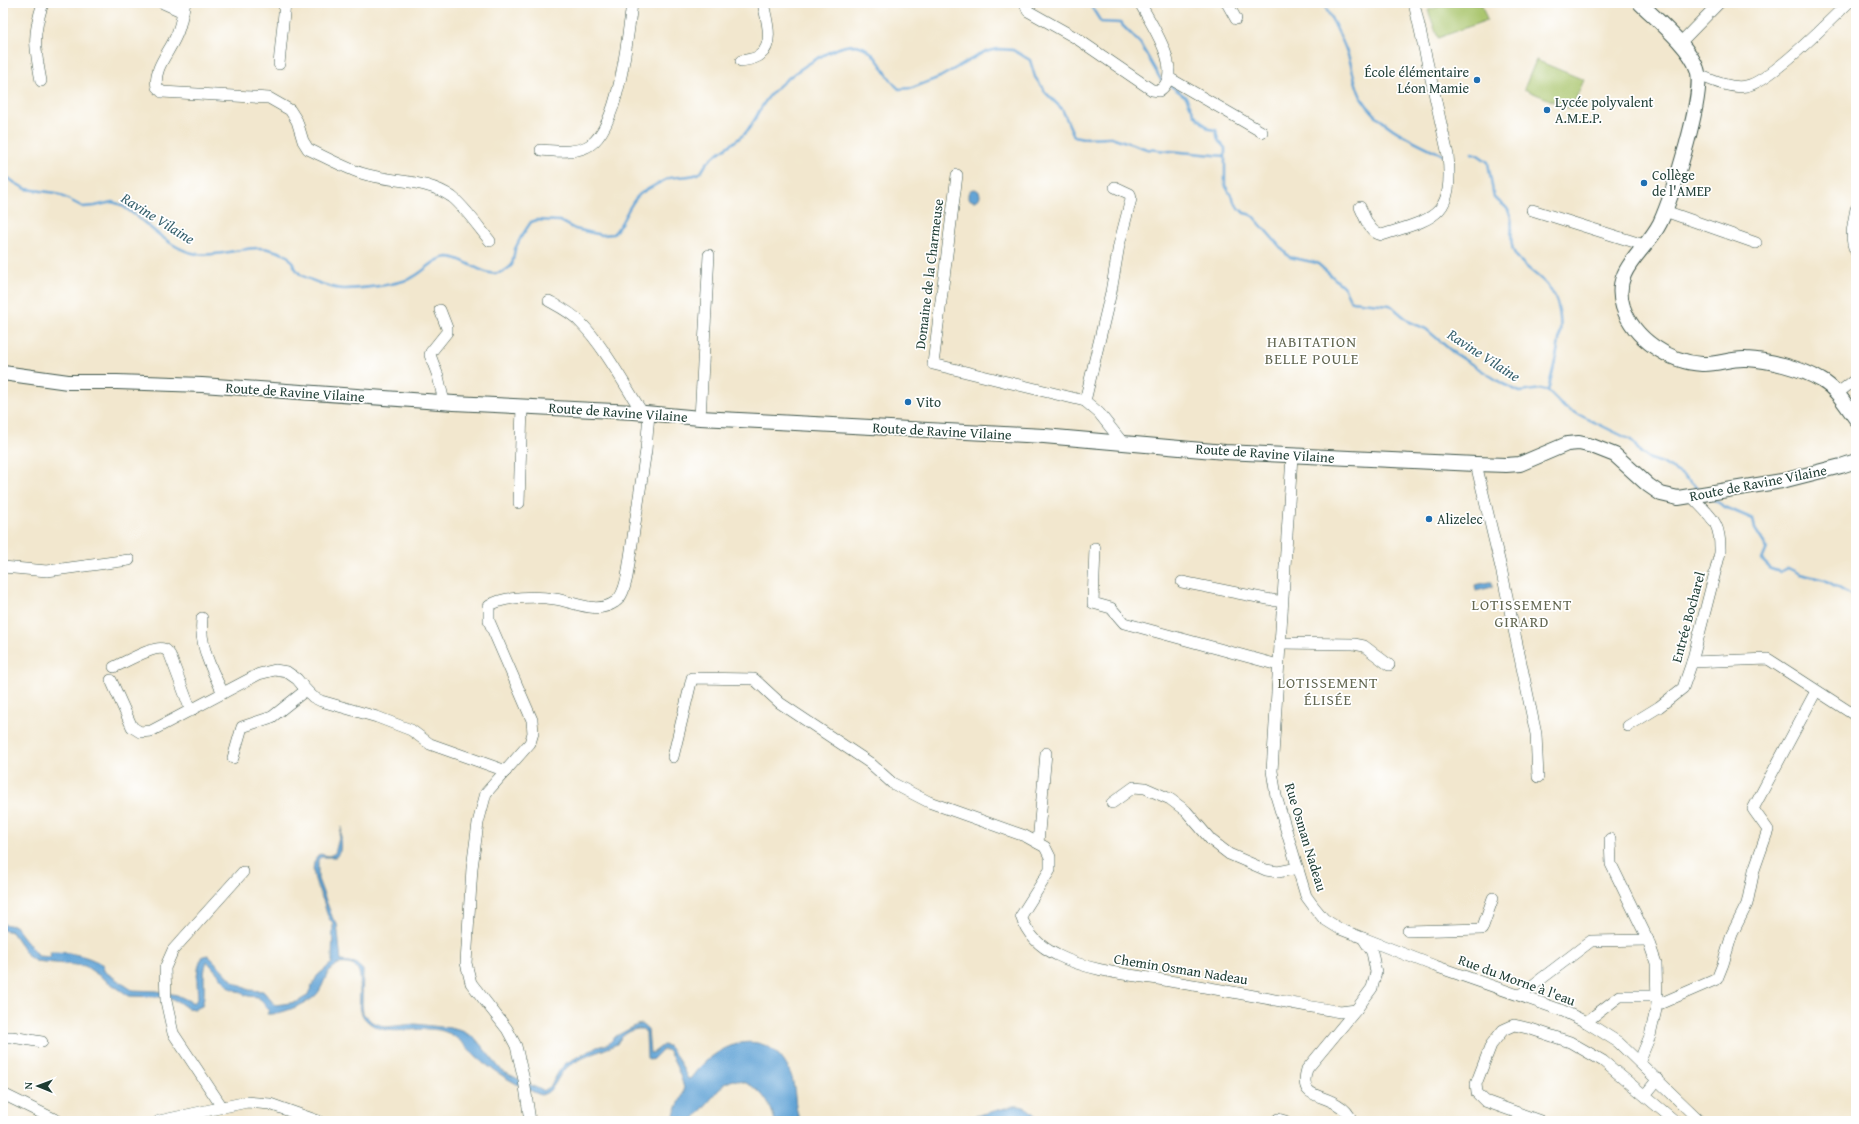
<svg xmlns="http://www.w3.org/2000/svg" width="1859" height="1124" viewBox="0 0 1859 1124" font-family="'Gentium Book Plus',serif">
	<style>
		.green { fill: #a9c56c; stroke: #648150 }
		.water { fill: #64a4d6; stroke: #427085 }
		.lines { fill: none; stroke-linecap: round; stroke-linejoin: round }
		.stream { stroke: #64a4d6; stroke-width: 2.5 }
		.minor-casing { stroke: #3f564b; stroke-width: 12 }
		.major-casing { stroke: #3f564b; stroke-width: 16 }
		.minor { stroke: #fff; stroke-width: 11 }
		.major { stroke: #fff; stroke-width: 14 }
		.poi-dot { fill: #1f6fb2; stroke: #fff; stroke-width: 1.5 }
		.labels { text-anchor: middle; dominant-baseline: central; stroke-width: 3.5; stroke-linejoin: round; paint-order: stroke }
		.poi-label { font-size: 14px; fill: #1f3d34; stroke: #fff; text-anchor: start }
		.street-label { font-size: 14px; fill: #1f3d34; stroke: #fff }
		.water-label { font-size: 15px; font-style: italic; fill: #37616d; stroke: #fff }
		.neighbourhood-label { font-size: 15px; letter-spacing: 1px; fill: #646852; stroke: #fff }
	</style>
	<rect width="100%" height="100%" fill="#fff"/>
	<filter id="ink" filterUnits="userSpaceOnUse"><feTurbulence type="fractalNoise" baseFrequency=".025" numOctaves="2"/><feDisplacementMap in="SourceGraphic" scale="8" xChannelSelector="R" yChannelSelector="G"/><feConvolveMatrix kernelMatrix="1 2 1 2 8 2 1 2 1" color-interpolation-filters="sRGB"/></filter>
	<filter id="wash" filterUnits="userSpaceOnUse"><feTurbulence type="fractalNoise" baseFrequency=".012" numOctaves="4" result="noise"/><feDisplacementMap in="SourceGraphic" scale="16" xChannelSelector="R" yChannelSelector="G"/><feGaussianBlur stdDeviation="0.9" result="paint"/><feColorMatrix in="noise" values="0 0 0 0 0 0 0 0 0 0 0 0 0 0 0 0 0 1.4 0 .05"/><feComposite in="paint" operator="in"/></filter>
	<g filter="url(#wash)">
		<rect width="100%" height="100%" fill="#f2e7ce"/>
		<g class="green">
			<polygon points="1450,3 1481,3 1487,20 1438,38 1428,10"/>
			<polygon points="1536,60 1584,80 1571,109 1524,89"/>
		</g>
		<g class="water">
			<circle cx="974" cy="195" r="6"/>
			<polygon points="1490,582 1492,582 1492,587 1476,591 1475,585"/>
			<path d="M342 827 340 851 336 857H321L318 860V879L333 919 337 923 341 961 355 963 363 970 362 1004 363 1013 372 1022 386 1027 415 1024 450 1028 462 1031 475 1038 502 1071 543 1091 550 1087 559 1071 566 1063 597 1047 608 1044 616 1036 637 1025 642 1024 648 1029 650 1053 654 1052 663 1045 668 1046 677 1057 688 1079 691 1078C715 1044 765 1022 789 1070 797 1086 793 1105 800 1121H775C770 1100 756 1082 733 1080L724 1084 692 1121H673C674 1109 681 1102 684 1091 685 1085 672 1054 667 1050H662L652 1060 647 1058 646 1033 643 1029C632 1028 621 1035 617 1044 602 1051 578 1058 566 1068 556 1077 555 1092 541 1095 520 1087 493 1072 476 1056 465 1046 458 1036 443 1031 418 1024 388 1040 367 1021 349 1006 373 967 348 964 324 960 327 987 314 997 306 1004 277 1016 267 1014L269 1010 258 997 248 996 230 988 207 961C201 976 207 991 202 1006L195 1009 187 1008 177 1001 161 997 129 996 85 966 35 961 29 957 12 932 3 930V924L15 926 38 956 51 957 50 952C69 952 87 955 103 965L104 971 132 990 157 991 177 995 194 1003 198 998C197 984 195 969 203 956L208 955 234 982 249 990 263 991 275 1005 297 1002 307 996 317 976 332 963 333 923C327 918 326 910 324 903 319 889 305 866 320 854L329 856 335 853Z"/>
			<path d="M1013 1106C1026 1105 1032 1110 1038 1121H966L976 1116Z"/>
		</g>
		<g class="lines">
			<g class="stream">
				<polyline points="1089,3 1101,22 1120,23 1140,43 1161,80"/>
				<path d="M1323 3C1333 21 1343 39 1349 58 1353 71 1355 85 1361 97 1379 127 1412 140 1443 155"/>
				<polyline points="1171,86 1186,97 1195,115 1209,129 1216,130 1218,140 1225,148 1225,156"/>
				<path d="M1472 153 1478 155 1488 162 1494 198C1498 201 1505 205 1508 210 1516 222 1507 241 1515 254 1523 267 1536 273 1546 284 1573 314 1555 357 1548 391"/>
				<path d="M3 174 15 183 26 189 56 193 83 207 95 206 112 202 119 204C144 218 168 250 197 254 221 258 251 243 272 250 276 251 282 253 286 255 293 259 294 270 301 275 310 280 335 290 346 289 367 288 390 286 409 279 423 274 433 258 448 257 469 257 490 288 512 265L515 249 521 237 531 222 537 220 560 221 575 229 602 235 613 234C625 223 627 205 640 194 644 191 665 180 669 178 678 176 694 178 701 172 704 169 705 164 708 162 719 150 735 144 746 132 755 122 759 109 767 99 781 80 829 46 853 45 877 45 883 76 899 89L912 88 940 77 984 52 998 49 1013 50 1030 60 1035 77 1046 93 1062 109 1074 136 1083 138 1111 137 1147 149 1225 156V185L1237 206 1244 213 1252 215 1289 257 1317 263 1344 287 1351 301 1390 305 1410 322 1426 329 1454 353 1503 384 1520 392 1541 389 1548 391 1565 408 1631 440 1641 453 1650 459 1662 463 1681 474 1699 489"/>
				<polyline points="1711,498 1725,507 1753,519 1755,529 1767,548 1762,560 1771,569 1780,572 1788,568 1800,574 1825,580 1856,598"/>
			</g>
		</g>
	</g>
	<g filter="url(#ink)">
		<g class="lines">
			<g class="minor-casing">
				<g id="minor">
					<polyline points="163,3 183,12"/>
					<path d="M185 3C182 14 181 26 176 36 169 53 153 68 157 87L162 92 269 98 290 110 297 121 303 141 308 149C325 157 343 167 361 173 391 183 425 178 452 197 464 206 480 229 490 241"/>
					<path d="M1025 3 1028 11 1076 38 1152 90 1159 91C1186 73 1151 24 1140 3"/>
					<polyline points="1227,3 1236,19"/>
					<polyline points="1680,43 1719,3"/>
					<path d="M741 61C746 60 756 59 760 55 775 44 766 18 763 3"/>
					<polyline points="279,64 285,3"/>
					<path d="M1699 75C1713 81 1731 89 1746 86 1770 82 1828 22 1848 3"/>
					<polyline points="1169,78 1262,132"/>
					<path d="M41 81C35 48 32 36 43 3"/>
					<path d="M541 150C556 151 576 154 590 145 619 126 628 36 632 3"/>
					<polyline points="957,175 933,364 1085,401 1099,413 1122,442"/>
					<path d="M1360 207C1365 217 1369 233 1382 235 1435 218 1454 217 1448 155L1414 3"/>
					<path d="M1856 209C1853 224 1849 239 1856 252"/>
					<polyline points="1532,210 1644,245"/>
					<polyline points="1665,211 1756,243"/>
					<path d="M549 301C560 307 572 313 580 322 603 345 623 382 640 409L641 413"/>
					<polyline points="440,310 447,328 447,332 431,352 430,355 438,376 444,402"/>
					<polyline points="1838,393 1856,379"/>
					<polyline points="1085,401 1111,292 1119,245 1131,199 1130,194 1115,187"/>
					<polyline points="700,418 709,255"/>
					<path d="M1292 456 1272 771 1276 796 1306 896 1314 907 1324 919 1340 929 1363 938 1372 952 1376 972 1372 988 1356 1010 1307 1069C1298 1099 1321 1093 1338 1105 1345 1109 1349 1114 1352 1121"/>
					<polyline points="1476,464 1501,568 1536,734 1538,777"/>
					<polyline points="519,503 522,407"/>
					<polyline points="1095,548 1093,603 1111,608 1124,623 1278,665"/>
					<polyline points="3,567 47,571 129,560"/>
					<polyline points="1182,582 1282,602"/>
					<path d="M202 618C199 645 211 669 223 693"/>
					<polyline points="1279,643 1354,644 1364,646 1389,665"/>
					<polyline points="1692,662 1768,659 1856,716"/>
					<path d="M114 667C124 663 154 645 164 649 167 650 168 652 170 655L191 711"/>
					<polyline points="111,680 132,727 140,732 151,731 259,674 275,670 287,672 297,679 306,690"/>
					<path d="M1628 726 1659 707 1683 688 1692 662 1720 553C1721 522 1712 518 1692 497"/>
					<path d="M673 757 692 678 754 679 780 703 870 763 892 783 929 802 1025 836 1045 847 1050 857V870L1021 916C1027 934 1040 947 1057 955 1093 973 1136 975 1175 982 1230 991 1285 1002 1340 1012L1356 1010"/>
					<polyline points="233,758 242,727 272,717 306,690 313,697 321,701 377,717 411,730 430,744 506,771"/>
					<polyline points="1112,803 1134,787 1145,788 1170,799 1186,811 1211,840 1229,854 1266,870 1278,872 1298,868"/>
					<polyline points="1610,839 1611,864 1648,940 1656,963 1657,1005 1650,1036 1639,1062"/>
					<polyline points="1038,843 1046,753"/>
					<polyline points="1408,931 1482,929 1493,898"/>
					<polyline points="1363,938 1435,966 1561,1010 1586,1022 1618,1042 1700,1121"/>
					<polyline points="1520,995 1591,941 1648,940"/>
					<polyline points="1657,1005 1717,979 1723,964 1732,934 1747,904 1754,870 1768,830 1753,809 1816,691"/>
					<polyline points="1586,1022 1620,996 1657,996"/>
					<polyline points="3,1037 12,1037 42,1042"/>
					<polyline points="3,1094 58,1121"/>
					<polyline points="1645,1095 1658,1079"/>
					<polyline points="222,1107 173,1033 166,1001 165,968 173,950 243,872"/>
					<polyline points="1278,1119 1285,1121"/>
					<polyline points="159,1121 247,1102 270,1104 318,1121"/>
					<path d="M530 1121 524 1080 516 1046 507 1029 471 983 466 963 472 868 478 823 486 793 530 743 533 733 532 720 489 621V606C502 596 538 596 555 599 575 602 596 615 615 602 623 597 625 585 627 577L646 450 649 414"/>
					<polyline points="1540,1121 1485,1101 1477,1093 1476,1084 1491,1045 1503,1030 1514,1025 1531,1029 1570,1042 1603,1061 1675,1121"/>
				</g>
			</g>
			<g class="major-casing">
				<g id="major">
					<path d="M1640 3C1656 19 1690 47 1697 69 1706 92 1672 198 1660 223 1645 253 1611 269 1623 307 1634 339 1669 362 1702 364 1717 365 1731 358 1746 359 1769 360 1801 368 1821 380 1837 389 1845 404 1856 419"/>
					<polyline points="3,373 68,382 117,382 202,385 454,403 634,412 700,418 1044,436 1225,452 1476,464 1506,465 1520,464 1567,444 1579,443 1592,446 1615,455 1648,485 1661,494 1678,498 1782,481 1841,466 1856,461"/>
				</g>
			</g>
			<use href="#minor" class="minor"/>
			<use href="#major" class="major"/>
		</g>
	</g>
	<g class="poi-dot">
		<circle cx="1477" cy="80" r="4"/>
		<circle cx="1547" cy="110" r="4"/>
		<circle cx="1644" cy="183" r="4"/>
		<circle cx="908" cy="402" r="4"/>
		<circle cx="1429" cy="519" r="4"/>
	</g>
	<g class="labels">
		<g class="poi-label">
			<text x="1469" y="72" text-anchor="end">École élémentaire<tspan x="1469" dy="16">Léon Mamie</tspan></text>
			<text x="1555" y="102">Lycée polyvalent<tspan x="1555" dy="16">A.M.E.P.</tspan></text>
			<text x="1652" y="175">Collège<tspan x="1652" dy="16">de l'AMEP</tspan></text>
			<text x="916" y="402">Vito</text>
			<text x="1437" y="519">Alizelec</text>
		</g>
		<g class="street-label">
			<text transform="translate(929 274) rotate(-83)">Domaine de la Charmeuse</text>
			<text transform="translate(295 392) rotate(4)">Route de Ravine Vilaine</text>
			<text transform="translate(618 412) rotate(4)">Route de Ravine Vilaine</text>
			<text transform="translate(942 431) rotate(3)">Route de Ravine Vilaine</text>
			<text transform="translate(1265 453) rotate(4)">Route de Ravine Vilaine</text>
			<text transform="translate(1758 483) rotate(-11)">Route de Ravine Vilaine</text>
			<text transform="translate(1688 617) rotate(-75)">Entrée Bocharel</text>
			<text transform="translate(1306 837) rotate(73)">Rue Osman Nadeau</text>
			<text transform="translate(1181 969) rotate(9)">Chemin Osman Nadeau</text>
			<text transform="translate(1517 980) rotate(20)">Rue du Morne à l'eau</text>
		</g>
		<g class="water-label">
			<text transform="translate(158 218) rotate(32)">Ravine Vilaine</text>
			<text transform="translate(1484 355) rotate(33)">Ravine Vilaine</text>
		</g>
		<g class="neighbourhood-label">
			<text x="1312" y="341">HABITATION<tspan x="1312" dy="17">BELLE POULE</tspan></text>
			<text x="1522" y="604">LOTISSEMENT<tspan x="1522" dy="17">GIRARD</tspan></text>
			<text x="1328" y="682">LOTISSEMENT<tspan x="1328" dy="17">ÉLISÉE</tspan></text>
		</g>
	</g>
	<rect width="1859" height="1124" fill="none" stroke="#fff" stroke-width="16"/>
	<g transform="translate(38 1086) rotate(271)" stroke="#ffffff" stroke-width="3" paint-order="stroke">
	<path d="M0-3L7 15L0 10L-7 15Z" fill="#1f3d34"/>
	<text y="-6" font-size="11" font-weight="bold" text-anchor="middle" fill="#1f3d34">N</text>
	</g>
</svg>
